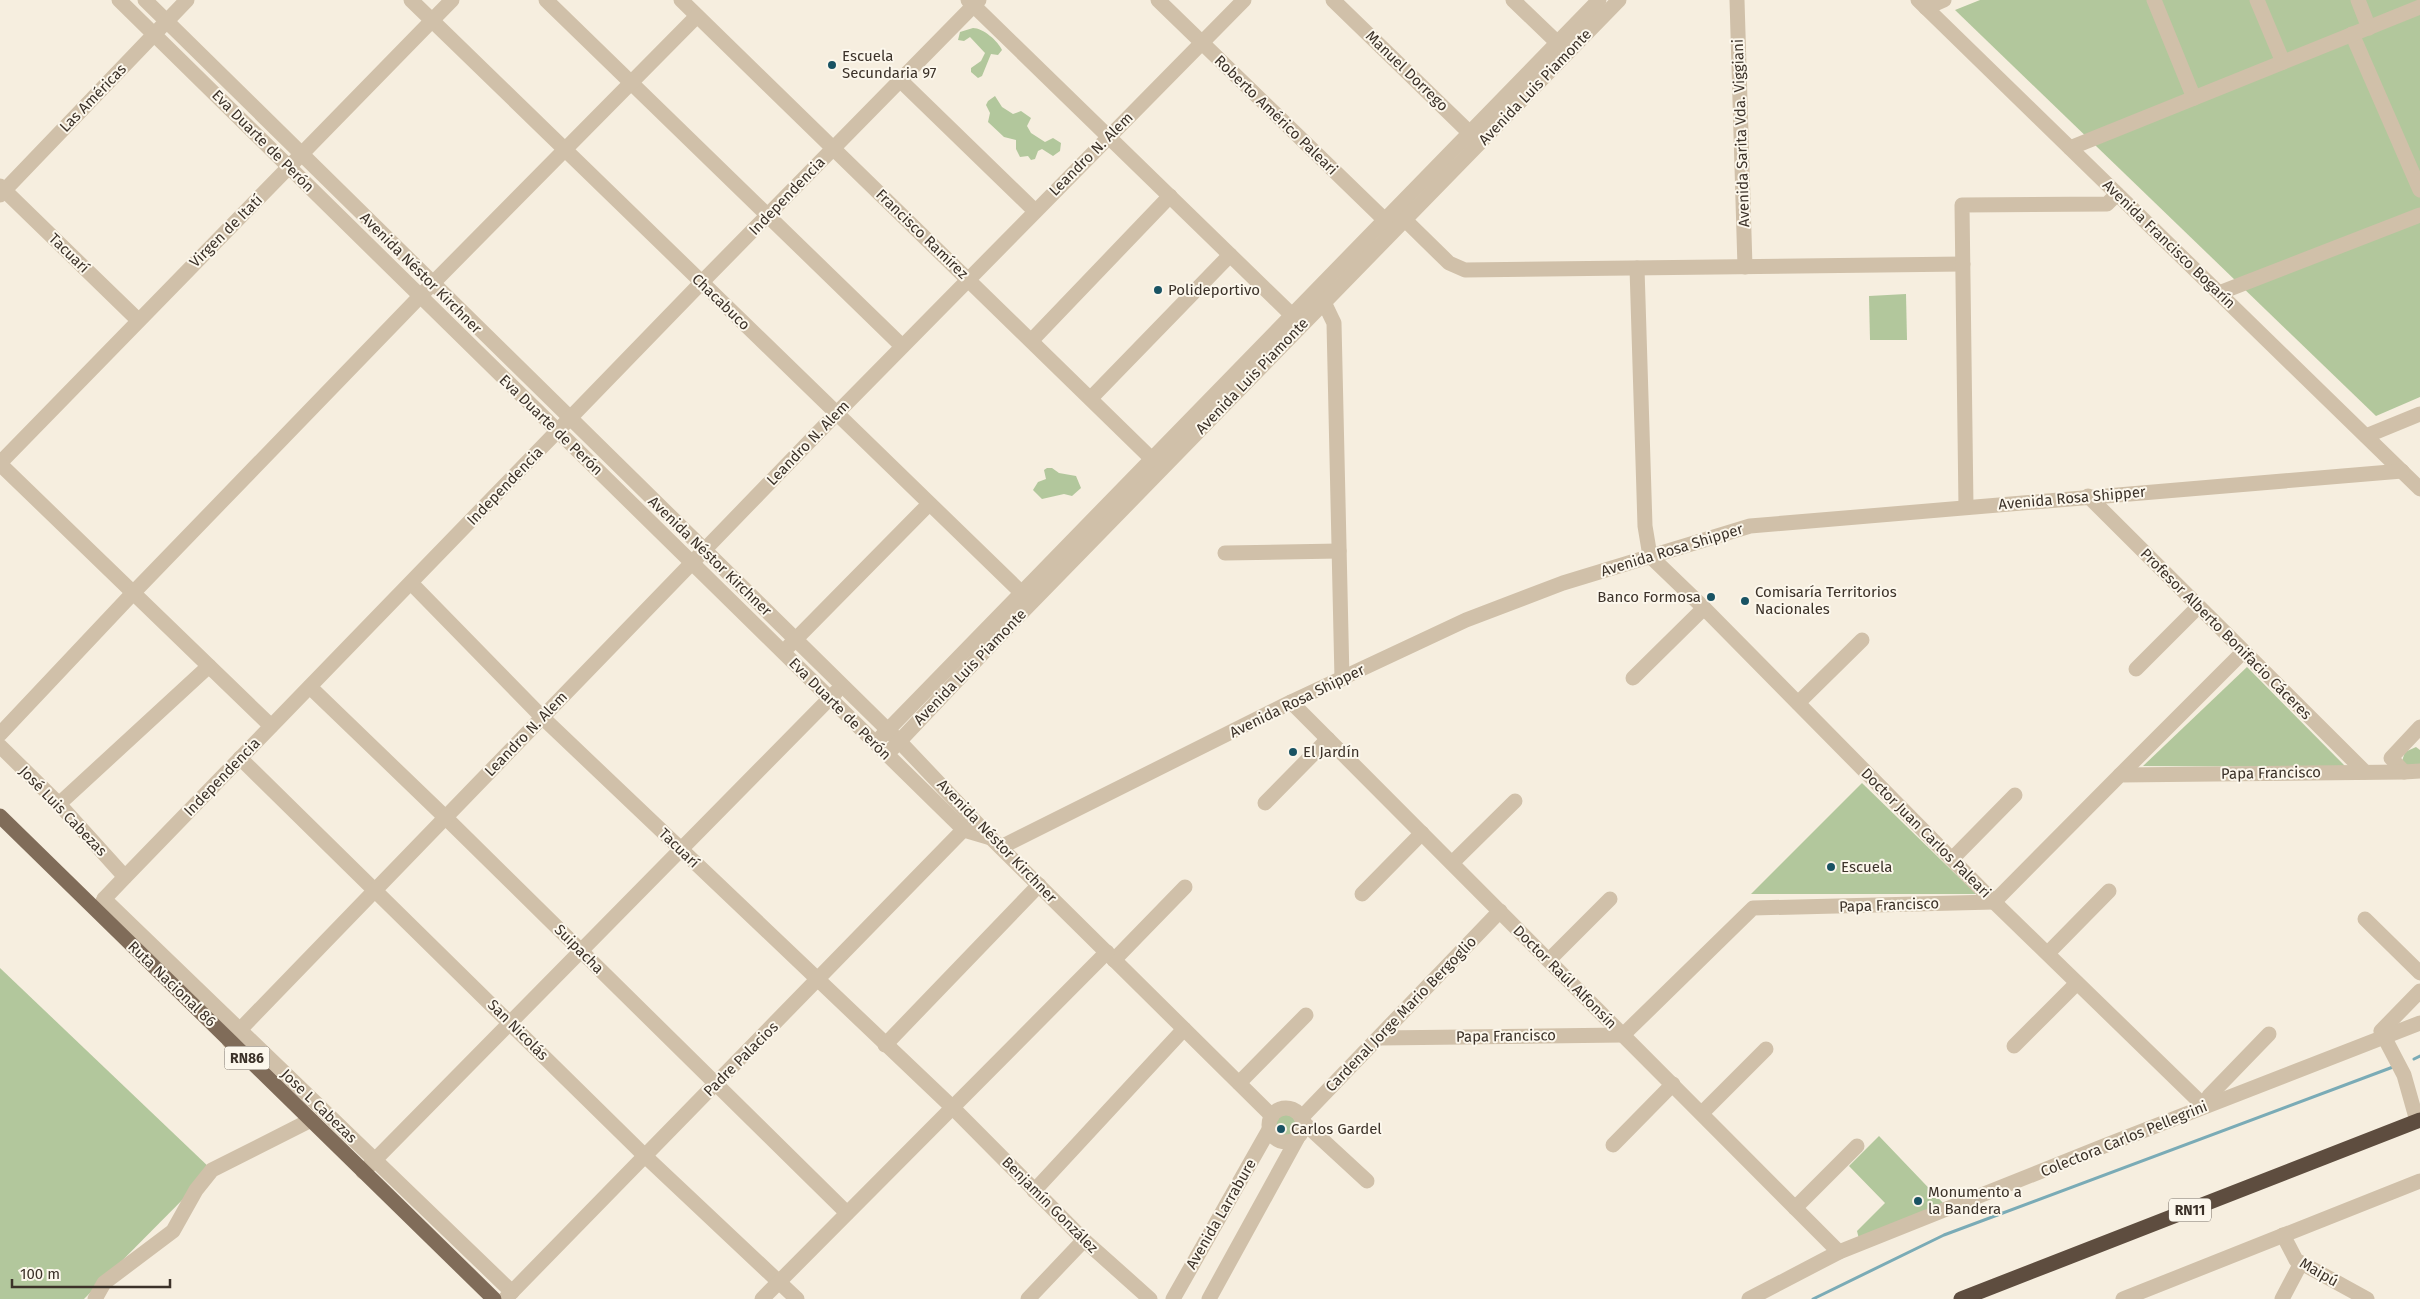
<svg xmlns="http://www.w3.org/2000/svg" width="2420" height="1299" viewBox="0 0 2420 1299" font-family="'Fira Sans',sans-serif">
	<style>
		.green { fill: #b2c79c }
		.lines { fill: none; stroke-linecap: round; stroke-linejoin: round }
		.stream { stroke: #7aabb6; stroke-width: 3 }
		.minor { stroke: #d0c0a9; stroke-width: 15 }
		.major { stroke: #806c59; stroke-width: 15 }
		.highway { stroke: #5e4d3f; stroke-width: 15 }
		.poi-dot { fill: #195363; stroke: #fcf7ec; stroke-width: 2 }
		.labels { text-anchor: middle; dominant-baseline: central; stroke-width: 4; stroke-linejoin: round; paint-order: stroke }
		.shield { fill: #fcf7ec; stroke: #766d64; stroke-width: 1 }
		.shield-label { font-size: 14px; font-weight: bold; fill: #3c3229 }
		.poi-label { font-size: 15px; fill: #3c3229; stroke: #fcf7ec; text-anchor: start }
		.street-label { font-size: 15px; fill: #3c3229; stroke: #fcf7ec }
	</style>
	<rect width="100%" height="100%" fill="#f6eedf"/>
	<g class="green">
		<polygon points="1980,0 2420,0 2420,397 2376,416 1955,10"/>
		<path d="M973 28C983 28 998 41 1002 50L998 55 991 54 982 76 978 78 971 72V68L981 61 985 53 970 37 964 41 958 40 960 32Z"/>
		<polygon points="995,96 1002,107 1013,114 1021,111 1031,118 1027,126 1031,133 1045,142 1053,138 1061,143 1060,151 1053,156 1042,149 1038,151 1035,159 1031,160 1028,156 1020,157 1016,149 1016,140 1004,137 988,122 990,113 986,105 988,101"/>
		<polygon points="1906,294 1907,340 1870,340 1869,296"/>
		<polygon points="1047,468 1052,468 1059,473 1076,476 1081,488 1072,496 1064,494 1042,499 1033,490 1038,482 1046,479 1044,470"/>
		<polygon points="2247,667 2346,767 2143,766"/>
		<polygon points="2416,747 2420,750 2420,767 2406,767 2402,761 2405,752"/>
		<polygon points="1862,783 1976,894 1751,894"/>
		<polygon points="0,968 212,1170 84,1299 0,1299"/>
		<circle cx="1284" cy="1126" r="12"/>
		<polygon points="1879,1136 1944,1204 1859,1239 1857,1231 1885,1203 1849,1166"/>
	</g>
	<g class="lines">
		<g class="stream">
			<polyline points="2414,1059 2420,1056"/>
			<polyline points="1813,1299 1944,1235 2393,1067"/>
		</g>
		<g class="minor">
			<polyline points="119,0 964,830 991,838"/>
			<polyline points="145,0 899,741 991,838 1272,1116"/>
			<polyline points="411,0 1029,600"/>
			<polyline points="546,0 902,346"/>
			<polyline points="681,0 1159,466"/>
			<polyline points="968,0 1298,321"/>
			<polyline points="1158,0 1392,227"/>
			<polyline points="1333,0 1475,138"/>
			<polyline points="1513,0 1565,50"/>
			<polyline points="1737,0 1745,267"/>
			<polyline points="1918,0 2420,489"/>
			<polyline points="2154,0 2194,98"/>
			<polyline points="2257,0 2283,62"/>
			<polyline points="2358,0 2369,28"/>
			<polyline points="1926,8 1944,0"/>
			<polyline points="2352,34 2420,190"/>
			<polyline points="900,80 1035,211"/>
			<polyline points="2070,148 2420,7"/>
			<polyline points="0,186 138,320"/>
			<polyline points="0,195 187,0"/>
			<polyline points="1398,213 1449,263 1465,270 1963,264"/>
			<polyline points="1637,268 1645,526 1650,556 1704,608 1994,902 2204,1106 2209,1096 2269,1034"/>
			<polyline points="2219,293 2420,215"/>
			<polyline points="1320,294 1334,323 1342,679"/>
			<polyline points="1032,340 1170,196"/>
			<polyline points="1091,398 1230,255"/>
			<polyline points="2366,436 2420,414"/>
			<polyline points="0,463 452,0"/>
			<polyline points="0,464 271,726"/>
			<polyline points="2088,496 2365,772"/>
			<polyline points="1966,507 1962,205 2107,204 2117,194"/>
			<polyline points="1225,553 1339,551"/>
			<polyline points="411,583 542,717 952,1107 1084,1240 1150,1299"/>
			<polyline points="789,646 929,504"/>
			<polyline points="2136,669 2198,607"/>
			<polyline points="1633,678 1704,608"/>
			<polyline points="310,687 445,817 847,1213"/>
			<polyline points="1291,702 1839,1252"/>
			<polyline points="1798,703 1862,640"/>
			<polyline points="2420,727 2391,758 2404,772 2420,771"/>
			<polyline points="0,734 133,593 432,284 697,16"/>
			<polyline points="881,737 1599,0"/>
			<polyline points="0,746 59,804 125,877"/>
			<polyline points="893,748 1000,635 1619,0"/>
			<polyline points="240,758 645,1156 797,1299"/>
			<polyline points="2120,775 2243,652"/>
			<polyline points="1265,803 1328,739"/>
			<polyline points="59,804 209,666"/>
			<polyline points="1001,847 1291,702 1466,620 1563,583 1750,526 2402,471"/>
			<polyline points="1952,859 2015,795"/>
			<polyline points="1452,863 1515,801"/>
			<polyline points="1362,894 1422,833"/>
			<polyline points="104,899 512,1292"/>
			<polyline points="98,911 104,899 125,877 701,283 979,0"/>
			<polyline points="2365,919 2420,973"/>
			<polyline points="2048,953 2109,891"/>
			<polyline points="1114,960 1185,887"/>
			<polyline points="1549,960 1610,899"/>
			<polyline points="1380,1038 1623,1035 1753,908 1994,902 2120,775 2404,772"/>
			<polyline points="229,1041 836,414 1244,0"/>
			<polyline points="885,1045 1039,885"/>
			<polyline points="2014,1046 2077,983"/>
			<polyline points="1239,1083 1306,1015"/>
			<circle cx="1286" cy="1125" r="17"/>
			<polyline points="1702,1113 1766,1049"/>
			<polyline points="1302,1117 1500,911"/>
			<polyline points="2417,1121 2404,1075 2381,1031 2420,991"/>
			<polyline points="1303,1122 1367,1181"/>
			<polyline points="1613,1145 1673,1084"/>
			<polyline points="363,1172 836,692"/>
			<polyline points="1034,1191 1184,1029"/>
			<polyline points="1795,1208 1857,1146"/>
			<polyline points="2283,1235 2296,1260 2367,1299"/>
			<polyline points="95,1299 104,1283 173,1231 196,1190 212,1170 311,1120"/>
			<polyline points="505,1299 970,823"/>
			<polyline points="762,1299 1107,952"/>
			<polyline points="1028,1299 1084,1240"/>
			<polyline points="1173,1299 1270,1128"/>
			<polyline points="1209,1299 1297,1139"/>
			<polyline points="1749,1299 1839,1252 2104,1146 2420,1023"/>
			<polyline points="2123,1299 2420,1181"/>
			<polyline points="2282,1299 2301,1263"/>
		</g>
		<polyline class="major" points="0,816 494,1299"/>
		<polyline class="highway" points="1961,1299 2420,1120"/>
	</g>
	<g class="poi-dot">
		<circle cx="832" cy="65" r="5"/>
		<circle cx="1158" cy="290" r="5"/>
		<circle cx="1711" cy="597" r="5"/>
		<circle cx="1745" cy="601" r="5"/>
		<circle cx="1293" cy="752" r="5"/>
		<circle cx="1831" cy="867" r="5"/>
		<circle cx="1281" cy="1129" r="5"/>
		<circle cx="1918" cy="1201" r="5"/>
	</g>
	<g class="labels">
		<g class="shield">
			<rect x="224.5" y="1046.5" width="45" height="23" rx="4"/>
			<rect x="2169" y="1198.5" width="42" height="23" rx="4"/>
		</g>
		<g class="shield-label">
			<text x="247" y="1058">RN86</text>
			<text x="2190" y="1210">RN11</text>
		</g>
		<g class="poi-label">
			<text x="842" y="56">Escuela<tspan x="842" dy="17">Secundaria 97</tspan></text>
			<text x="1168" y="290">Polideportivo</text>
			<text x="1755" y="592">Comisaría Territorios<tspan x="1755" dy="17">Nacionales</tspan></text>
			<text x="1701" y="597" text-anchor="end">Banco Formosa</text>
			<text x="1303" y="752">El Jardín</text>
			<text x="1841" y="867">Escuela</text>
			<text x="1291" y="1129">Carlos Gardel</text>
			<text x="1928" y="1192">Monumento a<tspan x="1928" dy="17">la Bandera</tspan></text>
		</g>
		<g class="street-label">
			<text transform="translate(1407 71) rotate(44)">Manuel Dorrego</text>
			<text transform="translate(1535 87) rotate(-46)">Avenida Luis Piamonte</text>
			<text transform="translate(93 98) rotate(-46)">Las Américas</text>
			<text transform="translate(1276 115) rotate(44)">Roberto Américo Paleari</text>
			<text transform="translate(1741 133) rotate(-92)">Avenida Sarita Vda. Viggiani</text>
			<text transform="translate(263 141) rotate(45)">Eva Duarte de Perón</text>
			<text transform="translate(1091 154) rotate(-45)">Leandro N. Alem</text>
			<text transform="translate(787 196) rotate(-46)">Independencia</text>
			<text transform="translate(226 231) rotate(-45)">Virgen de Itatí</text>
			<text transform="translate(922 234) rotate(44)">Francisco Ramírez</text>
			<text transform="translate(2169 244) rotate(44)">Avenida Francisco Bogarín</text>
			<text transform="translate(69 253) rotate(44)">Tacuarí</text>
			<text transform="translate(421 273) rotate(45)">Avenida Néstor Kirchner</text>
			<text transform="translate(721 302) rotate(44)">Chacabuco</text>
			<text transform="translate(1252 376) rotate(-46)">Avenida Luis Piamonte</text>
			<text transform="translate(551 425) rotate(44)">Eva Duarte de Perón</text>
			<text transform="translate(808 443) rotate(-46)">Leandro N. Alem</text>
			<text transform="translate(505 486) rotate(-46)">Independencia</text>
			<text transform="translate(2072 498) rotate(-5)">Avenida Rosa Shipper</text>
			<text transform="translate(1672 550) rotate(-17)">Avenida Rosa Shipper</text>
			<text transform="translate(710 556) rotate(44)">Avenida Néstor Kirchner</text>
			<text transform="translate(2226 634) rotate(45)">Profesor Alberto Bonifacio Cáceres</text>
			<text transform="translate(970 667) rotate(-46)">Avenida Luis Piamonte</text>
			<text transform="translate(1297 701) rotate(-26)">Avenida Rosa Shipper</text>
			<text transform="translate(840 709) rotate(45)">Eva Duarte de Perón</text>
			<text transform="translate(526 734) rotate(-46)">Leandro N. Alem</text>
			<text transform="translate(2271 773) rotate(-1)">Papa Francisco</text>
			<text transform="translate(222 777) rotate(-46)">Independencia</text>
			<text transform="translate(63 811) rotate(46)">José Luis Cabezas</text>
			<text transform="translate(1926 833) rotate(45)">Doctor Juan Carlos Paleari</text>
			<text transform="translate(997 841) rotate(46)">Avenida Néstor Kirchner</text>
			<text transform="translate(679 848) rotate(44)">Tacuarí</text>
			<text transform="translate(1889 905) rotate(-2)">Papa Francisco</text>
			<text transform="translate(579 949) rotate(45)">Suipacha</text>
			<text transform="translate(1565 977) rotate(45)">Doctor Raúl Alfonsín</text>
			<text transform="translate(172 984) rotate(44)">Ruta Nacional 86</text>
			<text transform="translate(1401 1014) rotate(-46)">Cardenal Jorge Mario Bergoglio</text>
			<text transform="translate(518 1030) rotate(45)">San Nicolás</text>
			<text transform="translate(1506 1036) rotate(-1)">Papa Francisco</text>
			<text transform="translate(741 1059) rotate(-45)">Padre Palacios</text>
			<text transform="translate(319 1106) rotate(44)">Jose L Cabezas</text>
			<text transform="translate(2124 1139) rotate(-22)">Colectora Carlos Pellegrini</text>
			<text transform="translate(1050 1205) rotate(45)">Benjamín González</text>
			<text transform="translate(1221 1214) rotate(-60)">Avenida Larrabure</text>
			<text transform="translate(2319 1272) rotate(30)">Maipú</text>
		</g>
	</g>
	<path d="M12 1279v8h158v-8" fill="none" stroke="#3c3229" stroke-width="2.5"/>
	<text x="20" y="1279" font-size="15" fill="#3c3229" stroke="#fcf7ec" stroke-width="4" paint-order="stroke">100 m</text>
</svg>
